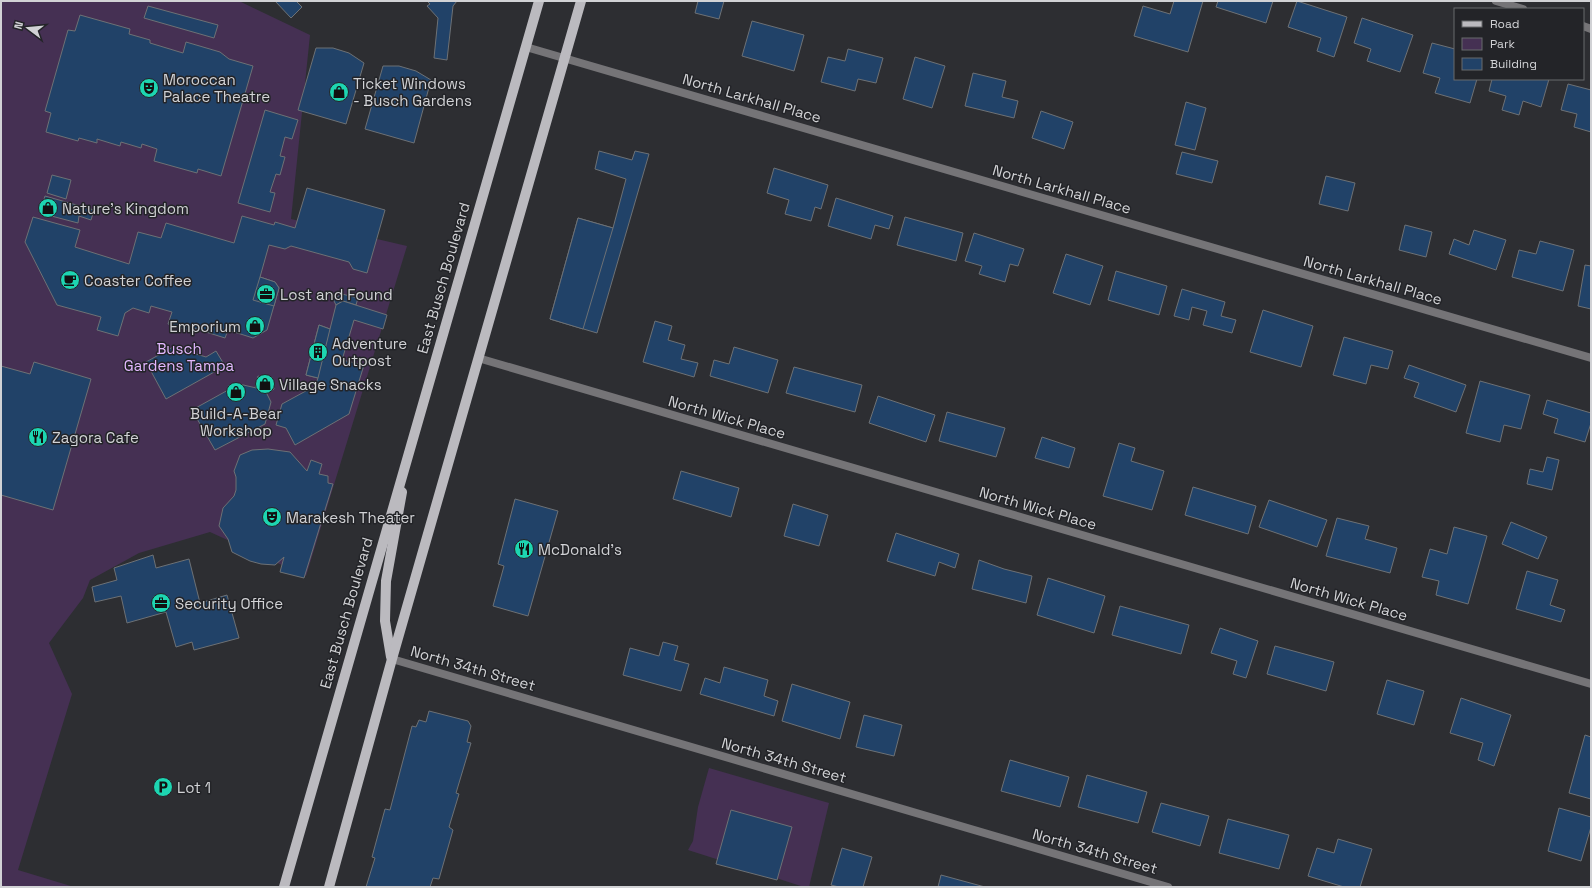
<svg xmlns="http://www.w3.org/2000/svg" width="1592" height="888" viewBox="0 0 1592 888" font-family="'Space Grotesk',sans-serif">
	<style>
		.green { fill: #453053 }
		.building { fill: #214268; stroke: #6d7175 }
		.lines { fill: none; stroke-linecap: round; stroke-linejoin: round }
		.street { stroke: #757477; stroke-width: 8 }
		.primary { stroke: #bbbabf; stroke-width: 10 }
		.labels { text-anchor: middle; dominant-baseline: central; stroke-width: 3; stroke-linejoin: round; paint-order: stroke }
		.poi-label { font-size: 15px; fill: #d1d2d5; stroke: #232428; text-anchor: start }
		.street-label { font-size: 15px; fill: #d1d2d5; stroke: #232428 }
		.park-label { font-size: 15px; fill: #e3b8ff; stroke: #232428 }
	</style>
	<rect width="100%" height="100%" fill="#2d2e32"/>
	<g class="green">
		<polygon points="1,1 239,1 310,35 291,219 407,246 306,576 210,532 139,553 90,580 83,598 49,643 72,694 18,870 74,887 1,887"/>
		<polygon points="709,768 829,803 809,887 804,887 688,850 693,841 698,807"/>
	</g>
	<g class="building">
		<polygon points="275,1 296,1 302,7 291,18"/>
		<polygon points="427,1 457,1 453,6 447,60 434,58 438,18 427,6 430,4"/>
		<polygon points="698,1 724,1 719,19 695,13"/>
		<polygon points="1174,1 1203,1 1188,52 1134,36 1143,6 1170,14"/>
		<polygon points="1218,1 1273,1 1266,23 1216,7"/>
		<polygon points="1297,1 1347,17 1334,57 1317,51 1321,38 1288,27"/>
		<polygon points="148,6 218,25 214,38 144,18"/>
		<polygon points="80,15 130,29 129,34 150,40 150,43 183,53 186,42 220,52 229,59 253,66 221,176 198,169 197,173 154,161 157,149 142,144 141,148 121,142 120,146 97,139 97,143 79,138 78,141 46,132 51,113 45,111 68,30 75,31"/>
		<polygon points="1362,18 1413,35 1400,72 1367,61 1371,49 1354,43"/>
		<polygon points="752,21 804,35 794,71 742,56"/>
		<polygon points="1432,43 1455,49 1455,79 1477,79 1470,103 1435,93 1440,78 1423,73"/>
		<polygon points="316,48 333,48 349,53 364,63 346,124 298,110"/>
		<polygon points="848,49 883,58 876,83 858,79 855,91 821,82 828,57 845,61"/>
		<polygon points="915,57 945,66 932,108 903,99"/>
		<polygon points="383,66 399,66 416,71 431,80 414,143 365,129"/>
		<polygon points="973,73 1006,81 1002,97 1018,101 1014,118 965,106"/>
		<polygon points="1492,79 1549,79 1541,107 1523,101 1519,115 1502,110 1506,96 1489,91"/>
		<polygon points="1568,84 1591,90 1591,132 1574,127 1577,114 1561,110"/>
		<polygon points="1186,102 1206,108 1195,150 1175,145"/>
		<polygon points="265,110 298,120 292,139 285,137 280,156 285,157 280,175 276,174 270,192 275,193 270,212 238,203"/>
		<polygon points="1041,111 1073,122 1064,149 1032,138"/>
		<polygon points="599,151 632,160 635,151 649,154 597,333 550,319 578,218 613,228 626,179 595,169"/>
		<polygon points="1182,152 1218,161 1212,183 1176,174"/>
		<polygon points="774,168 828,185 821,209 815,207 811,221 785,214 789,200 767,193"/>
		<polygon points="52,175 71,180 66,199 47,193"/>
		<polygon points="1326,176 1355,183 1348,211 1319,204"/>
		<polygon points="307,188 385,210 367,273 353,269 349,262 291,246 285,249 269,245 260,277 275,282 279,288 267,330 253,338 228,330 225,338 190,327 190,331 168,324 172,312 151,306 149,313 133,308 125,313 118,336 97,330 101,317 57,305 25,242 33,217 80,230 75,247 129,264 138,232 161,238 166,223 234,243 242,216 274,225 275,222 295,228"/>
		<polygon points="45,196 94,210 91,220 79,216 78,223 40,213"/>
		<polygon points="836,198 893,216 889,229 875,225 871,239 828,226"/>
		<polygon points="905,217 963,233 956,261 897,245"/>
		<polygon points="578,218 613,228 583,329 550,319"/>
		<polygon points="1405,225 1432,232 1426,257 1399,250"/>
		<polygon points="1474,230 1506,240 1496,270 1449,254 1454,239 1469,245"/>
		<polygon points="974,233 1024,249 1018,266 1010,264 1005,282 979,274 982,266 965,261"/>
		<polygon points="1540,241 1574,250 1563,291 1512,277 1519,250 1536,254"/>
		<polygon points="1066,254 1103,266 1090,305 1053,293"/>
		<polygon points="1585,265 1591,266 1591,309 1578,306"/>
		<polygon points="1116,271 1167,286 1159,315 1108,300"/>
		<polygon points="260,277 275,282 279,288 274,306 253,300"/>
		<polygon points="1182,289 1225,302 1221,316 1236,320 1232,333 1203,325 1207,311 1192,307 1189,320 1174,316"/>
		<polygon points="342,294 358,298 356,305 343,301 336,305 333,299"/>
		<polygon points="343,301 387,315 383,329 354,320 342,360 364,365 349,414 295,445 286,428 276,425 282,404 315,386 318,378 306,375 319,325 330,329 336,305"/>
		<polygon points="1263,310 1313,326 1301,367 1250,352"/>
		<polygon points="655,321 672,326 668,340 685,345 681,359 698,363 694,377 643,362"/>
		<polygon points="319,325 330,329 318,378 306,375"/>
		<polygon points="1344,337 1393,351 1388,369 1371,365 1366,384 1333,375"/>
		<polygon points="173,347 206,357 216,351 225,366 166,399 146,362"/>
		<polygon points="734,347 778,360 768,393 710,376 714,360 729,364"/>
		<polygon points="34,362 91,379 53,510 1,495 1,366 30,374"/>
		<polygon points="1409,365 1466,385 1456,412 1414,397 1419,383 1404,378"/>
		<polygon points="794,367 862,385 855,412 786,393"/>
		<polygon points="258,376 272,380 274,389 266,393 265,390 255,388"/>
		<polygon points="1480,381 1530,395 1521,429 1504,425 1500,442 1466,433"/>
		<polygon points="239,384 265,390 271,402 265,424 215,450 192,410"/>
		<polygon points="878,396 935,415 926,442 869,423"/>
		<polygon points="1547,400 1591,413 1591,423 1585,442 1554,433 1558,419 1543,414"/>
		<polygon points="947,412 1005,428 996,457 939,441"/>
		<polygon points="1042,437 1075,448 1069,468 1035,458"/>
		<polygon points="1119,443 1135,448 1131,461 1164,471 1152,510 1103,496"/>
		<polygon points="268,449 290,452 307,471 311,460 322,464 319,474 328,476 328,483 333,484 304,578 280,572 284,557 275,565 261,564 250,561 232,552 228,539 219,526 223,508 234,496 236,490 236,477 234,471 240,455 252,450"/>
		<polygon points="1547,457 1559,460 1552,490 1527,484 1530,469 1543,472"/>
		<polygon points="681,471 739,488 731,517 673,499"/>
		<polygon points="1193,487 1256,506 1248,534 1185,515"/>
		<polygon points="515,499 558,511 528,616 493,606 504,566 498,564"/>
		<polygon points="1269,500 1327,520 1317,547 1259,527"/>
		<polygon points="793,504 828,515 819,546 784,536"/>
		<polygon points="1337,518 1369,526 1365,539 1397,548 1390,573 1326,556"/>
		<polygon points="1511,522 1547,537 1538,559 1502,544"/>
		<polygon points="1454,527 1487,536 1468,604 1436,595 1439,581 1422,577 1430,549 1447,554"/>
		<polygon points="896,533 959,554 955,568 939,562 935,576 887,561"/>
		<polygon points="153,555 156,568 189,559 200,603 227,595 239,638 194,650 192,642 176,647 166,612 127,623 121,596 95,602 92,587 117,580 114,568"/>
		<polygon points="979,560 1004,569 1032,576 1026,603 972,589"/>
		<polygon points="1527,571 1558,580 1550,605 1565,610 1561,622 1516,609"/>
		<polygon points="1048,578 1105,596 1094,633 1037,615"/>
		<polygon points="1120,606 1189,625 1181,654 1112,635"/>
		<polygon points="1220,628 1258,641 1246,678 1233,674 1237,661 1211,653"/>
		<polygon points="663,642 678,646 674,660 689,664 681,691 623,675 630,648 659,656"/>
		<polygon points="1275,646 1334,662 1326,691 1267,674"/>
		<polygon points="724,667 768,680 764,696 778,701 774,716 700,694 705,678 720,683"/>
		<polygon points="1387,680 1424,691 1414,725 1377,714"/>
		<polygon points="792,684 850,702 840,739 782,721"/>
		<polygon points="1461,698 1511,715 1494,766 1478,760 1483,743 1450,733"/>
		<polygon points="429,711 468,721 471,726 467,742 471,743 456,793 459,794 449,827 453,830 439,879 433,878 430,887 366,887 375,858 372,857 385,809 390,810 412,726 416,727 419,720 426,722"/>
		<polygon points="864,715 902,725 894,756 856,747"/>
		<polygon points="1585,735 1591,737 1591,799 1569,793"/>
		<polygon points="1010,760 1069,777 1060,807 1001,791"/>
		<polygon points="1087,775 1147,792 1138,823 1078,807"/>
		<polygon points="1161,803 1209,816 1200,846 1152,832"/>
		<polygon points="1559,808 1591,817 1591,827 1581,861 1548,851"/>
		<polygon points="731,810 792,827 777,880 716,864"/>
		<polygon points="1228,819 1289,835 1279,869 1219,853"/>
		<polygon points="1338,839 1372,849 1360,887 1344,887 1308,876 1317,848 1334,853"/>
		<polygon points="842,848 872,857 863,887 839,887 831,885"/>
		<polygon points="941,875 985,887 938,887"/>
	</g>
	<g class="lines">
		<g class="street">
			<polyline points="1496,1 1523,9"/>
			<polyline points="1583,26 1591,29"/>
			<polyline points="526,47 1591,358"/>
			<polyline points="478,358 1591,684"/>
			<polyline points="392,659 1168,887"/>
		</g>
		<g class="primary">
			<polyline points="391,657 385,621 386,581 402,492"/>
			<polyline points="284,887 539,1"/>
			<polyline points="329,887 392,659 581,1"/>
		</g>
	</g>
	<defs>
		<g id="theatre-disc" transform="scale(1)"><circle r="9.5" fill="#1dd5b1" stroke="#232428"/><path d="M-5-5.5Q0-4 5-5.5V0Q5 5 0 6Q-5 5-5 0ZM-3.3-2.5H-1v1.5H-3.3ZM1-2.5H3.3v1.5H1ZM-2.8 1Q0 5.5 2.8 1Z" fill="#111"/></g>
		<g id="shop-disc" transform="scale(1)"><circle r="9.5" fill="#1dd5b1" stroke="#232428"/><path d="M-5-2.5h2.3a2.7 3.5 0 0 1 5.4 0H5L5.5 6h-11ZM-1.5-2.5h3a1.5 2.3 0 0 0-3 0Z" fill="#111"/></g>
		<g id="cafe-disc" transform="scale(1)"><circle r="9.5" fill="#1dd5b1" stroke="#232428"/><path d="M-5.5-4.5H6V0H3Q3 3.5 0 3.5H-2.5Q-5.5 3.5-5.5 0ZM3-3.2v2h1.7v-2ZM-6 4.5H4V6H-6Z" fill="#111"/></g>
		<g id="office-disc" transform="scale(1)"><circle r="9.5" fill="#1dd5b1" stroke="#232428"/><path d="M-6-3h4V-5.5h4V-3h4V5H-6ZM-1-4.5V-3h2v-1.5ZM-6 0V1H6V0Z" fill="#111"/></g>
		<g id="building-disc" transform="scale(1)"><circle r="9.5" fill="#1dd5b1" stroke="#232428"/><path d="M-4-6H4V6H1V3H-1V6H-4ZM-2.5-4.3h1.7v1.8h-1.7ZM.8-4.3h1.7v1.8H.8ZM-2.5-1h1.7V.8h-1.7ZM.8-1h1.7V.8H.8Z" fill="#111"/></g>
		<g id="restaurant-disc" transform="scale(1)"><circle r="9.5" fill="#1dd5b1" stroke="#232428"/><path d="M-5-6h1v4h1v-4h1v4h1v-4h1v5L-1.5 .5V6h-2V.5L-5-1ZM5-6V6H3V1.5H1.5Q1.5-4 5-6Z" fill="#111"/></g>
		<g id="parking-disc" transform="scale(1)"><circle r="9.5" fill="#1dd5b1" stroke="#232428"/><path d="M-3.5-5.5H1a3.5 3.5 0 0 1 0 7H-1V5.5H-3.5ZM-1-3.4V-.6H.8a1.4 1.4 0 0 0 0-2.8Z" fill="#111"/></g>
	</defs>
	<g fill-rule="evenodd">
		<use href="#theatre-disc" x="149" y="88"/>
		<use href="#shop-disc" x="339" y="92"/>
		<use href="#shop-disc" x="48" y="208"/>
		<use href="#cafe-disc" x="70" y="280"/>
		<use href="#office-disc" x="266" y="294"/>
		<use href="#shop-disc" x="255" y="326"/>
		<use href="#building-disc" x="318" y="352"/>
		<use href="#shop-disc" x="265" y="384"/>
		<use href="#shop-disc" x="236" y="392"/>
		<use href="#restaurant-disc" x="38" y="437"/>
		<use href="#theatre-disc" x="272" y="517"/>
		<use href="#restaurant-disc" x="524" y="549"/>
		<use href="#office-disc" x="161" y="603"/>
		<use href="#parking-disc" x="163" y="787"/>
	</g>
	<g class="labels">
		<g class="poi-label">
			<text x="163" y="79">Moroccan<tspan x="163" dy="17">Palace Theatre</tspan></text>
			<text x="353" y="83">Ticket Windows<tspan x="353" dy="17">- Busch Gardens</tspan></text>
			<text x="62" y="208">Nature's Kingdom</text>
			<text x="84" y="280">Coaster Coffee</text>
			<text x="280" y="294">Lost and Found</text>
			<text x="241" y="326" text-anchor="end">Emporium</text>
			<text x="332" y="343">Adventure<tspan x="332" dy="17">Outpost</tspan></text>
			<text x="279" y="384">Village Snacks</text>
			<text x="236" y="413" text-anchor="middle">Build-A-Bear<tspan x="236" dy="17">Workshop</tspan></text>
			<text x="52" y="437">Zagora Cafe</text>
			<text x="286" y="517">Marakesh Theater</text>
			<text x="538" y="549">McDonald's</text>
			<text x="175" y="603">Security Office</text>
			<text x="177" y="787">Lot 1</text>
		</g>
		<g class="street-label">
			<text transform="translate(752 98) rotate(16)">North Larkhall Place</text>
			<text transform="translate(1062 189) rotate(16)">North Larkhall Place</text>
			<text transform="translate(443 278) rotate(-74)">East Busch Boulevard</text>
			<text transform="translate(1373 280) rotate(16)">North Larkhall Place</text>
			<text transform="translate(727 417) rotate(16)">North Wick Place</text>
			<text transform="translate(1038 508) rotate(16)">North Wick Place</text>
			<text transform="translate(1349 599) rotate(16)">North Wick Place</text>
			<text transform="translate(346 613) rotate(-74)">East Busch Boulevard</text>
			<text transform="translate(473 668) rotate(16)">North 34th Street</text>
			<text transform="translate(784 760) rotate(16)">North 34th Street</text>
			<text transform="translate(1095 851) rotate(16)">North 34th Street</text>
		</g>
		<g class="park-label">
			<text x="179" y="348">Busch<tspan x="179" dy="17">Gardens Tampa</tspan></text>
		</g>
	</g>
	<rect width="1592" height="888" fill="none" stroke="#d1d2d5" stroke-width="4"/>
	<rect x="1454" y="8" width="130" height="72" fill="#232428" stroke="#696a6d"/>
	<rect x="1462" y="21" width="20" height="6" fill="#bbbabf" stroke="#696a6d"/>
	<text x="1490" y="28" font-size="12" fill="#d1d2d5">Road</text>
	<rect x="1462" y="38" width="20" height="12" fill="#453053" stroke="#696a6d"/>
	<text x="1490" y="48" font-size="12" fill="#d1d2d5">Park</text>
	<rect x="1462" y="58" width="20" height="12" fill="#214268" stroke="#696a6d"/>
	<text x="1490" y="68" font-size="12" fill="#d1d2d5">Building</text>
	<g transform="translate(28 28) rotate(286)" stroke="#232428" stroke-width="3" paint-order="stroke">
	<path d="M0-3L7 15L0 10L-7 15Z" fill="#d1d2d5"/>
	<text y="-6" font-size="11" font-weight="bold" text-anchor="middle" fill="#d1d2d5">N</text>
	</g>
</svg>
